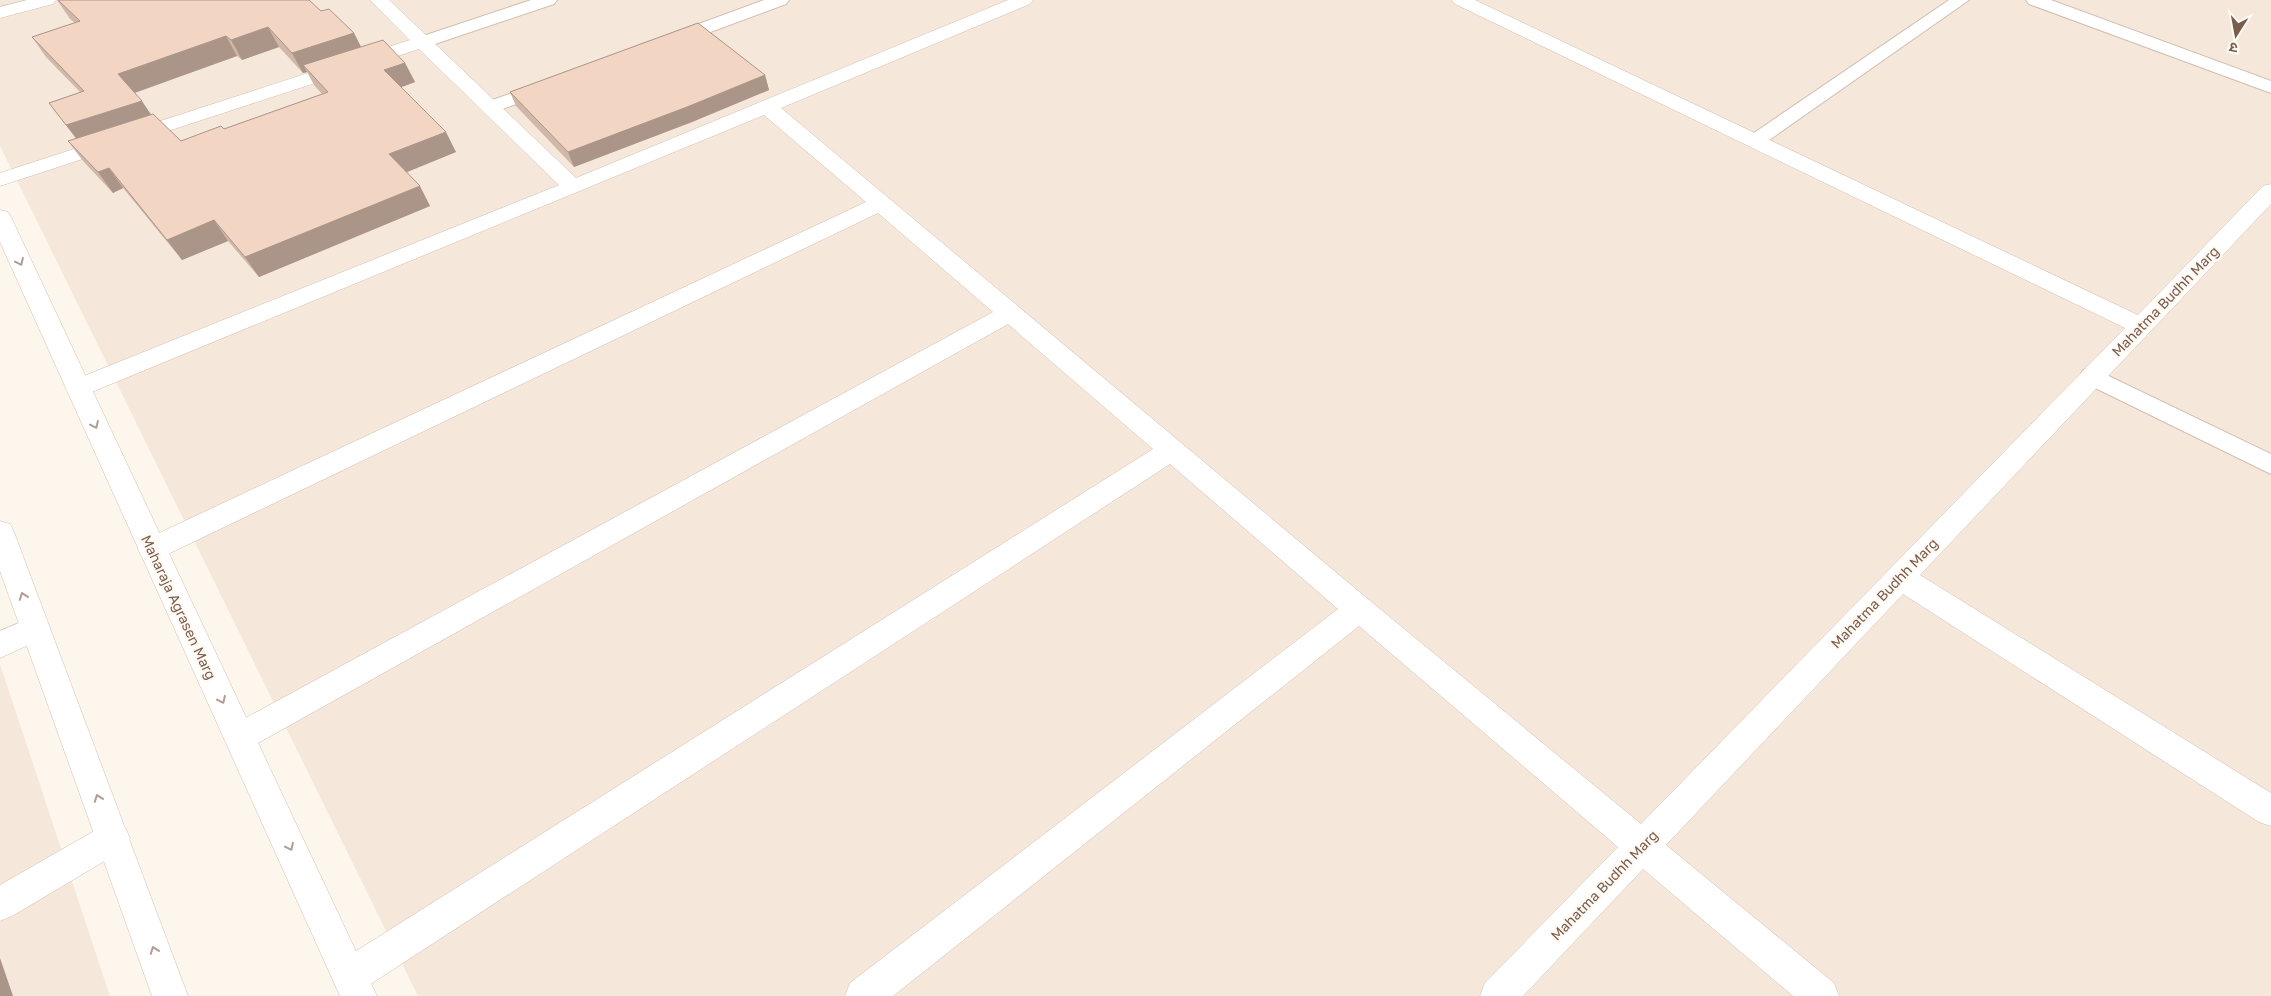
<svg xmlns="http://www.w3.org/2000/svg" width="2271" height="996" viewBox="0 0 2271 996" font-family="'Golos Text','Noto Sans Devanagari',sans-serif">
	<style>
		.residential { fill: #f5e8da }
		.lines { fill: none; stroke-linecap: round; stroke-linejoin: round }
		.service-casing { stroke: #d1beb0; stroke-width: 2 }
		.minor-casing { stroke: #d1beb0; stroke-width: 1 }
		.tertiary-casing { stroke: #d1beb0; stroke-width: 1 }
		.service { fill: #fff; fill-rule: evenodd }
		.minor { fill: #fff; fill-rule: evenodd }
		.tertiary { fill: #fff; fill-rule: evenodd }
		.wall { fill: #d1b7a8; fill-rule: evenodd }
		.shaded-wall { fill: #aa9588 }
		.building { fill: #f3d5c3; stroke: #aa9588 }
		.oneway { stroke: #af9d94 }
		.labels { text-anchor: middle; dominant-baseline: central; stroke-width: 5; stroke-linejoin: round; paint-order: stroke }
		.street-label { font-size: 14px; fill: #7a5c4d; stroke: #fffaf3 }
	</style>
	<rect width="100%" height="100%" fill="#fdf6ec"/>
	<g class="residential">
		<polygon points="0,0 2271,0 2271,996 418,996 0,146"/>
		<polygon points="0,664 110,996 0,996"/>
	</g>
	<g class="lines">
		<g class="service-casing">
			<g id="service">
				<polygon points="531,0 557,0 554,4 429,46 417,46 414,42 417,38"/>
				<polygon points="764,0 789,0 786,4 678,44 666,44 663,40 666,36"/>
				<polygon points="1949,0 1969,0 1762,145 1755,147 1748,145 1745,141 1748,137"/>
				<polygon points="2026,0 2051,0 2271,81 2271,93 2029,4"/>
				<polygon points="546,81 553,83 555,87 553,91 491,113 484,111 481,107 484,103"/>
				<polygon points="2092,368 2271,454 2271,474 2083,382 2080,376 2083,370"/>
			</g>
		</g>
		<g class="minor-casing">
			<g id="minor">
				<polygon points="370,0 389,0 576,178 1008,0 1033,0 1030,4 781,108 1369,600 1641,824 2125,328 1455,4 1452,0 1475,0 2138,315 2263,186 2271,184 2271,204 1920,575 2271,793 2271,826 2259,822 1903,594 1666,845 1834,983 1839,996 1793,996 1643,869 1523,996 1480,996 1485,983 1618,847 1359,626 893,996 845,996 850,983 1338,609 1170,464 363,989 350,994 337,989 332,976 337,963 1153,449 1008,324 251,747 240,751 229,747 224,737 229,727 993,312 878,213 162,557 152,560 142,557 138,549 142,541 866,202 764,115 87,394 78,397 69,394 65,388 69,382 559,185 419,49 0,186 0,173 410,40"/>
				<polygon points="35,616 46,619 50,628 46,637 0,658 0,631"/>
				<polygon points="113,822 125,827 130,838 125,849 12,916 0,921 0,885 101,827"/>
			</g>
		</g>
		<g class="tertiary-casing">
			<g id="tertiary">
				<polygon points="27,0 56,0 53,4 0,18 0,7"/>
				<polygon points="0,210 8,212 11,217 377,996 340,996 0,242"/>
				<polygon points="0,521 10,524 14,532 188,996 152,996 0,571"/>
			</g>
		</g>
		<use href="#service" class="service"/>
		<use href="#minor" class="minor"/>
		<use href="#tertiary" class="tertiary"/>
	</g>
	<g class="wall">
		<path d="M57 0 321 11 354 33 361 47 405 63 415 82 401 87 456 152 406 172 430 206 259 277 228 241 182 260 123 188 113 193 83 161 68 141 76 138 49 103 80 92 46 57 32 37 75 23 70 19ZM279 47 303 73 307 72 314 85 322 94 224 129 181 141 151 114 135 93 237 56 242 60Z"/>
		<polygon points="765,75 769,90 692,122 574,167 516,106 510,92"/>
	</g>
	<g class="shaded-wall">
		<polygon points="268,27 279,47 242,60 231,40"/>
		<polygon points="354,33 364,53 303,65 307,72 303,73 292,53"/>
		<polygon points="226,36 237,56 131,94 118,74"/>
		<polygon points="405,63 415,82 394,90 384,70"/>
		<polygon points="765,75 769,90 692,122 574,167 568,152"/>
		<polygon points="142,101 155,121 81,145 66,125"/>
		<polygon points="446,132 456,152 400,175 389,154"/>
		<polygon points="109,168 123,188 113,193 98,172"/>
		<polygon points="420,186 430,206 259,277 245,257"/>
		<polygon points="214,220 228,241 182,260 167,240"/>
		<polygon points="0,958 13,996 0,996"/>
	</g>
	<g class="building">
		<polygon points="58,0 309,0 321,11 329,9 354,33 292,53 268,27 231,40 226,36 118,74 142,101 66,125 49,103 84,91 32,37 80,21"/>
		<polygon points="698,23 765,75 687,107 568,152 510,92"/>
		<polygon points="383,40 405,63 384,70 446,132 389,154 420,186 245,257 214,220 167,240 109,168 98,172 68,141 153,114 181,141 221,126 224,129 328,92 303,65"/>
	</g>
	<defs><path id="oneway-chevron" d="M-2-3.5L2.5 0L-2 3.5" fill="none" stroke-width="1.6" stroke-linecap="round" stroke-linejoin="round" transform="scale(1.25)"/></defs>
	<g class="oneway">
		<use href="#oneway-chevron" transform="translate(20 262) rotate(65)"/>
		<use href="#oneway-chevron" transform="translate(95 425) rotate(65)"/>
		<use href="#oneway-chevron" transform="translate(23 596) rotate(-110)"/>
		<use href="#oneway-chevron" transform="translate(222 700) rotate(65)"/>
		<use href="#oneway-chevron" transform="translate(98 798) rotate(-110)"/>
		<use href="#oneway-chevron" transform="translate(290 847) rotate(65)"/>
		<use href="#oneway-chevron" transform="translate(154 950) rotate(-110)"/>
	</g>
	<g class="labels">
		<g class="street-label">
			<text transform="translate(2165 301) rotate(-46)">Mahatma Budhh Marg</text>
			<text transform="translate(1884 593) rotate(-46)">Mahatma Budhh Marg</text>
			<text transform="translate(179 607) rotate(65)">Maharaja Agrasen Marg</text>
			<text transform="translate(1604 885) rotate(-46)">Mahatma Budhh Marg</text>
		</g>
	</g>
	<g transform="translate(2236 35) rotate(191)" stroke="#fffaf3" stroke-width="4" paint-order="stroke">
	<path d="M0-4L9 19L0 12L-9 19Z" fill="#7a5c4d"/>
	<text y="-8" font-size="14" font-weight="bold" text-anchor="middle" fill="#7a5c4d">उ</text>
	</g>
</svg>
